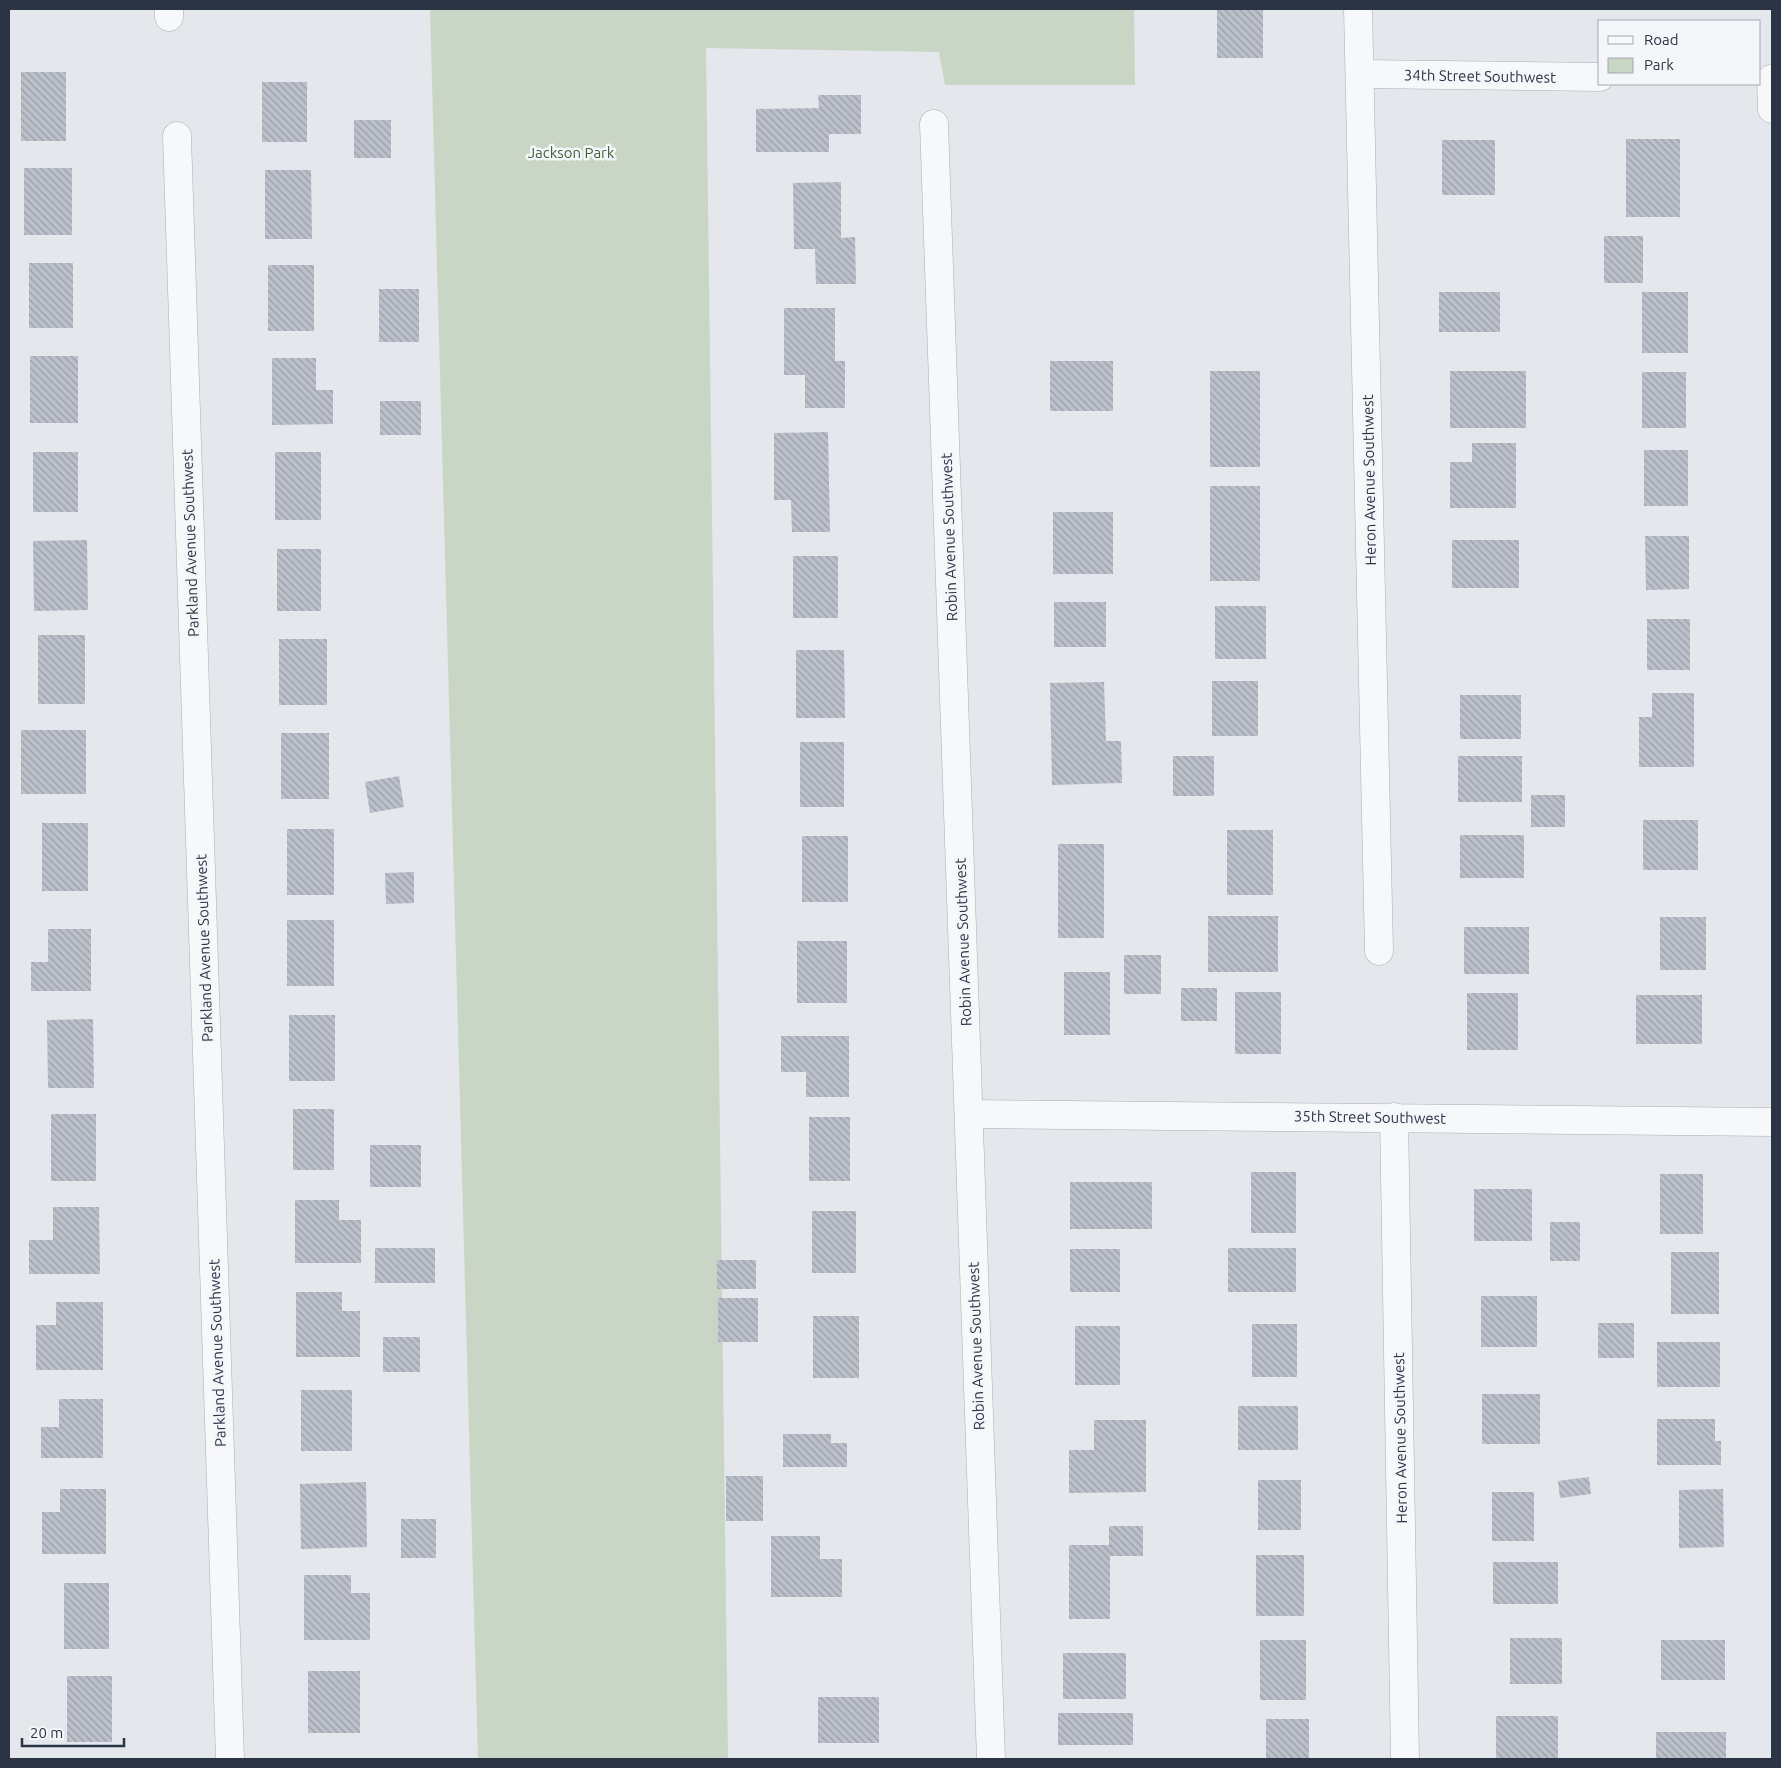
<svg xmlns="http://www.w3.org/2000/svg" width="1781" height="1768" viewBox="0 0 1781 1768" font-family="Ubuntu,sans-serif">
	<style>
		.green { fill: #c9d6c5 }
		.building { fill: url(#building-back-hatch) }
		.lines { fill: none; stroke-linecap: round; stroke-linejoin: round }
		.minor-casing { stroke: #a9aeb7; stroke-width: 29 }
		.minor { stroke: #f7f8fa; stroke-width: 28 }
		.labels { text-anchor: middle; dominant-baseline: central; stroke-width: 5; stroke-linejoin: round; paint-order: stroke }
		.street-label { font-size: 15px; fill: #2b3445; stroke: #f4f6f9 }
		.park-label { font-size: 15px; fill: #3f6138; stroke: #f4f6f9 }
	</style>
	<defs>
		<pattern id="building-back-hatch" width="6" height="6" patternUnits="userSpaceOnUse" patternTransform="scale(1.25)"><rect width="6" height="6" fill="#bbc0ca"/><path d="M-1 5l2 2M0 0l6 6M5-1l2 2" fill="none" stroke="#989da6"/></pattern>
	</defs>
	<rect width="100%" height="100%" fill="#e4e7ec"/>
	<polygon class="green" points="430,9 1134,9 1135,85 945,85 939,52 706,48 728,1759 478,1759"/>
	<g class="building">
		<rect x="1217" y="9" width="46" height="49"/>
		<rect x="21" y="72" width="45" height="69"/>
		<rect x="262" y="82" width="45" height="60"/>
		<polygon points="818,95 861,95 861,134 829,134 829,152 756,152 756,109 819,108"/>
		<rect x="354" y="120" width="37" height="38"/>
		<rect x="1626" y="139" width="54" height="78"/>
		<rect x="1442" y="140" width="53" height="55"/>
		<rect x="24" y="168" width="48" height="67"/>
		<polygon points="265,170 311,170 312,239 265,239"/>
		<polygon points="841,182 841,238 855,237 856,284 816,284 815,249 794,249 793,183"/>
		<rect x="1604" y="236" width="39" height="47"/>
		<rect x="29" y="263" width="44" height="65"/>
		<rect x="268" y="265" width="46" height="66"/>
		<rect x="379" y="289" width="40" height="53"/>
		<rect x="1439" y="292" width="61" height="40"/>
		<rect x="1642" y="292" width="46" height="61"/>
		<polygon points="784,308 835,308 835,361 845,361 845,408 805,408 805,375 784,375"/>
		<rect x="30" y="356" width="48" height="67"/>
		<polygon points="272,358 316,358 316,390 333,390 333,424 272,425"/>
		<rect x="1050" y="361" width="63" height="50"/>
		<rect x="1210" y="371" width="50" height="96"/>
		<rect x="1450" y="371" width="76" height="57"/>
		<rect x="1642" y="372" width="44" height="56"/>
		<rect x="380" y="401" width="41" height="34"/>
		<polygon points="828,432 830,532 792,532 791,500 774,500 774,433"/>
		<polygon points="1472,443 1516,443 1516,508 1450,508 1450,462 1472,462"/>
		<rect x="1644" y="450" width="44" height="56"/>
		<rect x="33" y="452" width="45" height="60"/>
		<rect x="275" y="452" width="46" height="68"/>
		<rect x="1210" y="486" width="50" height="95"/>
		<rect x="1053" y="512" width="60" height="62"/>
		<polygon points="1645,536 1689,536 1689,589 1646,590"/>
		<polygon points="87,540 88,610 34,611 33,541"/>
		<rect x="1452" y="540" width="67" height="48"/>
		<rect x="277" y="549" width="44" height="62"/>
		<rect x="793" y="556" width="45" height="62"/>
		<rect x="1054" y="602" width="52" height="45"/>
		<rect x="1215" y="606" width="51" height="53"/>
		<rect x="1647" y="619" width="43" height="51"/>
		<rect x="38" y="635" width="47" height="69"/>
		<rect x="279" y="639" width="48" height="66"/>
		<polygon points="796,650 844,650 845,718 796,718"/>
		<rect x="1212" y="681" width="46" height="55"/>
		<polygon points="1104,682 1106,741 1121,741 1122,783 1052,785 1050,683"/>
		<polygon points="1652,693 1694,693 1694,767 1639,767 1639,717 1652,717"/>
		<rect x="1460" y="695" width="61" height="44"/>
		<rect x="21" y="730" width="65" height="64"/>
		<rect x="281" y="733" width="48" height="66"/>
		<rect x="800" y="742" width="44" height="65"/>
		<rect x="1173" y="756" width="41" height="40"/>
		<rect x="1458" y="756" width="64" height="46"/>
		<polygon points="399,776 404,807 370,813 365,782"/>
		<rect x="1531" y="795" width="34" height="32"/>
		<rect x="1643" y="820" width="55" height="50"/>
		<rect x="42" y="823" width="46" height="68"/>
		<rect x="287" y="829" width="47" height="66"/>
		<rect x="1227" y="830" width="46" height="65"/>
		<rect x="1460" y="835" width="64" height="43"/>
		<rect x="802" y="836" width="46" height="66"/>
		<rect x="1058" y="844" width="46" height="94"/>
		<polygon points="414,872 414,903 386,904 385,873"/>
		<rect x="1208" y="916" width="70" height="56"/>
		<rect x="1660" y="917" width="46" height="53"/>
		<rect x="287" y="920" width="47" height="66"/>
		<rect x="1464" y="927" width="65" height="47"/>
		<polygon points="48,929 91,929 91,991 31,991 31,962 48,962"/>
		<rect x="797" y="941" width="50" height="62"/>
		<rect x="1124" y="955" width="37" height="39"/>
		<rect x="1064" y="972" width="46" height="63"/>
		<rect x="1181" y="988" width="36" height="33"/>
		<rect x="1235" y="992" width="46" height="62"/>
		<rect x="1467" y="993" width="51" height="57"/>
		<rect x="1636" y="995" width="66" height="49"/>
		<rect x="289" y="1015" width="46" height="66"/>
		<polygon points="93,1019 94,1088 48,1088 47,1020"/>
		<polygon points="781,1036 849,1036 849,1097 806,1097 806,1072 781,1072"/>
		<rect x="293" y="1109" width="41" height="61"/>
		<rect x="51" y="1114" width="45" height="67"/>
		<rect x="809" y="1117" width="41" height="64"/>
		<rect x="370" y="1145" width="51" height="42"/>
		<rect x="1251" y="1172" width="45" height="61"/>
		<rect x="1660" y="1174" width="43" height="60"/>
		<rect x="1070" y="1182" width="82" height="47"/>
		<rect x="1474" y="1189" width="58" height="52"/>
		<polygon points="295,1200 339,1200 339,1220 361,1220 361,1263 295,1263"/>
		<polygon points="53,1207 99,1207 100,1274 29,1274 29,1240 53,1240"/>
		<rect x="812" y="1211" width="44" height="62"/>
		<rect x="1550" y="1222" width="30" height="39"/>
		<rect x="375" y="1248" width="60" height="35"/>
		<rect x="1228" y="1248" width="68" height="44"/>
		<rect x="1070" y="1249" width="50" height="43"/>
		<rect x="1671" y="1252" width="48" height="62"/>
		<rect x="717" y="1260" width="39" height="29"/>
		<polygon points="296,1292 342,1292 342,1311 360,1311 360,1357 296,1357"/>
		<rect x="1481" y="1296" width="56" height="51"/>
		<rect x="718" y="1298" width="40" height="44"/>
		<polygon points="56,1302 103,1302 103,1370 36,1370 36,1325 56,1325"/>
		<rect x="813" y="1316" width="46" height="62"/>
		<rect x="1598" y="1323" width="36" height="35"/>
		<rect x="1252" y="1324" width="45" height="53"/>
		<rect x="1075" y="1326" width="45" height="59"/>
		<rect x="383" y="1337" width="37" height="35"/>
		<rect x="1657" y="1342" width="63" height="45"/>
		<rect x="301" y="1390" width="51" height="61"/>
		<rect x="1482" y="1394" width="58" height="50"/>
		<polygon points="59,1399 103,1399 103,1458 41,1458 41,1427 59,1427"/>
		<rect x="1238" y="1406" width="60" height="44"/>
		<polygon points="1657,1419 1715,1419 1715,1441 1721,1441 1721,1465 1657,1465"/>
		<polygon points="1094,1420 1146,1420 1146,1492 1069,1493 1069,1450 1094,1450"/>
		<polygon points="783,1434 831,1434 831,1443 847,1443 847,1467 783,1467"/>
		<rect x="726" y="1476" width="37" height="45"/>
		<polygon points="1589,1477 1591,1494 1560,1498 1558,1481"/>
		<rect x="1258" y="1480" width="43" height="50"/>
		<polygon points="366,1482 367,1547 301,1549 300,1484"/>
		<polygon points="60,1489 106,1489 106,1554 42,1554 42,1512 60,1512"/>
		<polygon points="1723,1489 1724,1547 1679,1548 1679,1490"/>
		<rect x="1492" y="1492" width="42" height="49"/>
		<rect x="401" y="1519" width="35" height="39"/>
		<polygon points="1109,1526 1143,1526 1143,1556 1110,1556 1110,1619 1069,1619 1069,1545 1109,1545"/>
		<polygon points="771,1536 820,1536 820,1559 842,1559 842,1597 771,1597"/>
		<rect x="1256" y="1555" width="48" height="61"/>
		<rect x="1493" y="1562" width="65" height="42"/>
		<polygon points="304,1575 351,1575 351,1593 370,1593 370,1640 304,1640"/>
		<rect x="64" y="1583" width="45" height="66"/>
		<rect x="1510" y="1638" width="52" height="46"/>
		<rect x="1260" y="1640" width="46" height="60"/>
		<rect x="1661" y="1640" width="64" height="40"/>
		<rect x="1063" y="1653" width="63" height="46"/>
		<rect x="308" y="1671" width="52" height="62"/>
		<rect x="67" y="1676" width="45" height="66"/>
		<rect x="818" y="1697" width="61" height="46"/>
		<rect x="1058" y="1713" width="75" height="32"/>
		<rect x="1496" y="1716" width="62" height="43"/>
		<rect x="1266" y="1719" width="43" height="40"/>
		<rect x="1656" y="1732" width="70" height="27"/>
	</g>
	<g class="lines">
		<g class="minor-casing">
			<g id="minor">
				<polyline points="1358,9 1379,951"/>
				<polyline points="169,17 169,9"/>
				<polyline points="1360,74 1600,77"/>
				<polyline points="1771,79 1772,109"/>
				<polyline points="934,124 991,1759"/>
				<polyline points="177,136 230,1759"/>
				<polyline points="969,1114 1772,1122"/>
				<polyline points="1394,1117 1405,1759"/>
			</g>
		</g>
		<use href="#minor" class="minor"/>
	</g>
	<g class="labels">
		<g class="street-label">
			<text transform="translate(1480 76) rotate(1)">34th Street Southwest</text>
			<text transform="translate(1369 480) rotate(-91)">Heron Avenue Southwest</text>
			<text transform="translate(949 537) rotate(-92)">Robin Avenue Southwest</text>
			<text transform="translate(190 543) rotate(-92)">Parkland Avenue Southwest</text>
			<text transform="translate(963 942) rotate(-92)">Robin Avenue Southwest</text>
			<text transform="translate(204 948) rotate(-92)">Parkland Avenue Southwest</text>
			<text transform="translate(1370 1117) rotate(1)">35th Street Southwest</text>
			<text transform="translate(976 1346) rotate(-92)">Robin Avenue Southwest</text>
			<text transform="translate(217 1353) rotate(-92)">Parkland Avenue Southwest</text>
			<text transform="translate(1400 1438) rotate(-91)">Heron Avenue Southwest</text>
		</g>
		<g class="park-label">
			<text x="571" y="152">Jackson Park</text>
		</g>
	</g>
	<rect width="1781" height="1768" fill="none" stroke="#2b3445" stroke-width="20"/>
	<rect x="1598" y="20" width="162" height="65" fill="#f4f6f9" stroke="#a4a8b1"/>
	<rect x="1608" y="36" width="25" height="8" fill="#f7f8fa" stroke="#a4a8b1"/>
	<text x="1644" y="45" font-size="15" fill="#2b3445">Road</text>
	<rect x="1608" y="58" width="25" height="15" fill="#c9d6c5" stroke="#a4a8b1"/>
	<text x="1644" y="70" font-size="15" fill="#2b3445">Park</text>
	<path d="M22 1738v8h102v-8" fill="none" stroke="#2b3445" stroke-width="2.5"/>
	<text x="30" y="1738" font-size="15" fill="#2b3445" stroke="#f4f6f9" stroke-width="4" paint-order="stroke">20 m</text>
</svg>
